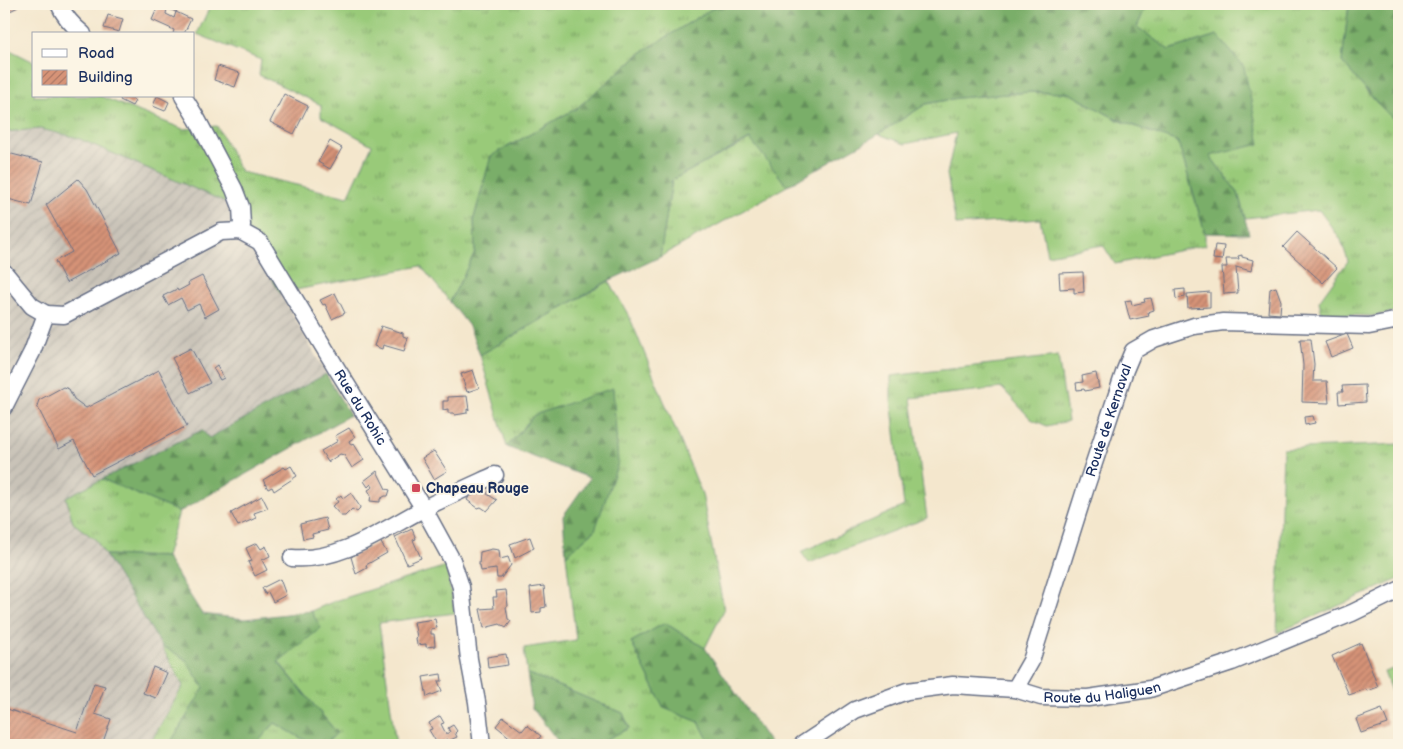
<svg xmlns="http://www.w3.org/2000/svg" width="1403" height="749" viewBox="0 0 1403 749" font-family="'Balsamiq Sans',sans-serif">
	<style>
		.industrial { fill: url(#industrial-furrows) }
		.grass { fill: url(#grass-tufts); stroke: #5a7c6c }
		.forest { fill: url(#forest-firs); stroke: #4a6e64 }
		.building { fill: url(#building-hatch); fill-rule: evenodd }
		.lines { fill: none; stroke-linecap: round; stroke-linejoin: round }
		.minor-casing { stroke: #676f85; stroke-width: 19 }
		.minor { stroke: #fff; stroke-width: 16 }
		.poi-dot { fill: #d1495b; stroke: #fcf5e5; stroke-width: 2 }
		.labels { text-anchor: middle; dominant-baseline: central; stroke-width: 4; stroke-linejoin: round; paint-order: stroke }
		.street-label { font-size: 14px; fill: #1b2f5e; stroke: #fcf5e5 }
		.poi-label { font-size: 14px; font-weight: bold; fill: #1b2f5e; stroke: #fcf5e5; text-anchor: start }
	</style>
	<defs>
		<pattern id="industrial-furrows" width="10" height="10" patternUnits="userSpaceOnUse" patternTransform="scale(1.25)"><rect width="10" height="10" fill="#c9c3b8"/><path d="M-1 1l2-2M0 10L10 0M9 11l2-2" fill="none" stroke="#aca8a1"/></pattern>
		<pattern id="grass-tufts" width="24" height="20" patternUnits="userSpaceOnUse" patternTransform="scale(1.25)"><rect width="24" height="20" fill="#99ca79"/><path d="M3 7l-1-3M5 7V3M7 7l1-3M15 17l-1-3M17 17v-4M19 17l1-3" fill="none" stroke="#7ca466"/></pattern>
		<pattern id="forest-firs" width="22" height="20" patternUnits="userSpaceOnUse" patternTransform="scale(1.25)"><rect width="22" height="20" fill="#7aae69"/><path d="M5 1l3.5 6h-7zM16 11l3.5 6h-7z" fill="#638e5a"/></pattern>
		<pattern id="building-hatch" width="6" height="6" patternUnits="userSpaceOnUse" patternTransform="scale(1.25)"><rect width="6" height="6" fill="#d69377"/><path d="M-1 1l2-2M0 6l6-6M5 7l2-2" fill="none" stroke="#ad7865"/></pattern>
	</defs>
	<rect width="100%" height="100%" fill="#fcf5e5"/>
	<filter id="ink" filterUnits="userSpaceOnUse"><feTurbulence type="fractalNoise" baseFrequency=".02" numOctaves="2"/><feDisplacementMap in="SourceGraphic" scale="10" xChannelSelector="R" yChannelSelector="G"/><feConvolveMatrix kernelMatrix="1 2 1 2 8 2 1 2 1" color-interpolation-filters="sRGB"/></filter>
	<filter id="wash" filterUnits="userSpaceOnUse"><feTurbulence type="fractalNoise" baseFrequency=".0096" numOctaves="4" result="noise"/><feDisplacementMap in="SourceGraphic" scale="20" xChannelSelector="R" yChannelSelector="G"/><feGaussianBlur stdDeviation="1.12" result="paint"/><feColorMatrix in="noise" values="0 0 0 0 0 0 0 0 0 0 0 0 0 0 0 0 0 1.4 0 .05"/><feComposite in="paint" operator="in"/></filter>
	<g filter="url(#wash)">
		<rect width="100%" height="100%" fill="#f4e7cd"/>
		<polygon class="industrial" points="40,129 75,137 230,204 326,374 208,438 202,430 73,523 96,540 170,660 183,686 149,745 4,745 4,132"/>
		<g class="grass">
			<polygon points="211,4 719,4 641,53 577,108 491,156 474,218 475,252 450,302 421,266 280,293 230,204 75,137 40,129 4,132 4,47 34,62 34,96 100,96 183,129 217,126 241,172 348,197 372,145 321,117 321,105 259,75 261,60 197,34"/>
			<polygon points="1147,4 1349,4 1342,62 1376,102 1399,125 1399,311 1372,316 1322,314 1319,301 1348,261 1341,240 1319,210 1245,218 1238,193 1210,156 1217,35 1169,50 1137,27"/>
			<polygon points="1031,92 1069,93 1118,120 1178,142 1205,233 1205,245 1115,264 1103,245 1047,255 1040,219 956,225 947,174 956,133 905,144 879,134 926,104 957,98"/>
			<polygon points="751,139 787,186 660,257 672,180"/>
			<polygon points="609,281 630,318 702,494 724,610 705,648 665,623 631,642 664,708 699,722 711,745 595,745 629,728 623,713 527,673 524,648 576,640 566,555 595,530 613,389 534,415 507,447 480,355"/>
			<polygon points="1058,356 1068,421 1047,426 1031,419 1002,388 911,398 927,518 809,563 801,552 904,506 891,400 891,376"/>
			<polygon points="1399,444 1399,579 1277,633 1283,449"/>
			<polygon points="102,479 179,512 166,557 105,555 96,540 73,523 66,497"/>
			<polygon points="446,566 455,613 379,623 396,745 324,745 337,733 278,661 320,628 311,611 335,601"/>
			<polygon points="161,645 185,659 204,688 169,745 149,745 183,686"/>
			<polygon points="1399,667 1399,713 1384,672"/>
			<polygon points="275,723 313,745 255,745"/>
		</g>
		<g class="forest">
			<polygon points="719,4 1147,4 1137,27 1169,50 1217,35 1244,67 1260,144 1210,156 1238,193 1249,234 1205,233 1178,142 1118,120 1069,93 1031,92 957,98 926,104 879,134 787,186 750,139 672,180 660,257 608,281 480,355 469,326 450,302 475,252 474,218 491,156 577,108 641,53"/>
			<polygon points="1349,4 1399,4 1399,125 1376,102 1342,62"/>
			<polygon points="326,374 350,415 179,512 102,479 202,430 209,438"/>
			<polygon points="613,388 618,463 595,530 566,555 563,516 590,478 507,447 534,415"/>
			<polygon points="105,555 166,557 202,614 245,619 311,611 321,628 278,662 337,733 324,745 313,745 275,723 255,745 169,745 204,688 185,659 161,645"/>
			<polygon points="665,623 705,648 771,745 711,745 699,722 664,708 631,642"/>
			<polygon points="527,673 623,713 629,728 595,745 561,745 532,708"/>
		</g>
		<g id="blocks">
			<g class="building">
				<polygon points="4,4 16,4 18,7 4,14"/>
				<path d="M159 4H180L176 12 191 19 184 34H173L174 30 152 20ZM167 8 176 12 174 18 166 14Z"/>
				<polygon points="108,15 123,19 119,32 104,28"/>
				<polygon points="218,66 240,73 235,87 214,80"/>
				<polygon points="284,94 308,106 294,134 270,122"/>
				<polygon points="122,96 129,96 135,101 132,106 120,100"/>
				<polygon points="157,96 169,102 165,111 153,106"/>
				<polygon points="330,141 342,148 330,169 318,162"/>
				<polygon points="4,152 43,162 31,205 4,198"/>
				<polygon points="78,179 87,189 121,253 66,283 55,261 72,252 46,205"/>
				<polygon points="1297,232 1337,268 1323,283 1283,247"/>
				<polygon points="1215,245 1224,246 1222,260 1213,259"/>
				<polygon points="1242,255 1242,257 1253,260 1251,271 1236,267 1238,293 1224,294 1222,267 1227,267 1226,259 1239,259 1238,256"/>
				<polygon points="1083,272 1084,292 1074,293 1074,288 1060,289 1059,273"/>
				<polygon points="202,276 219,309 205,317 199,304 187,310 181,298 168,305 163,296 177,289 178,291 189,285 188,283"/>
				<polygon points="1276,287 1281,301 1280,314 1268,313 1270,289"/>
				<polygon points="1185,289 1185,297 1176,299 1175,290"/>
				<polygon points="1210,292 1210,307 1188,308 1187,294"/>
				<polygon points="335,293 345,313 332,319 325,304 323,305 320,300"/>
				<polygon points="1151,298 1154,310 1148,312 1149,316 1130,320 1125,301 1131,300 1132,305 1145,302 1144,299"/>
				<polygon points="381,326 403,333 403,336 408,338 404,351 383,345 382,349 374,346"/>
				<polygon points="1347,334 1353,348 1331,357 1325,342"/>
				<polygon points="1300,339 1311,339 1314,364 1313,381 1327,381 1329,403 1302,402 1303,365"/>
				<polygon points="191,348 210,383 190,393 172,358"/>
				<polygon points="217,365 224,378 220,380 213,368"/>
				<polygon points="159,370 187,426 92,475 74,441 59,449 37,406 39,400 63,387 69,389 74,399 86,408"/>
				<polygon points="473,370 479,388 467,392 461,374"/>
				<polygon points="1096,373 1099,388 1085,391 1084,389 1077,390 1076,383 1083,382 1082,376"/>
				<polygon points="1365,385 1366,402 1339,404 1338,392 1343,392 1342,386"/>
				<polygon points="467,396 469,410 467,409 467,413 455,415 454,413 448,413 448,409 443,410 443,401 448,401 448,397"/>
				<polygon points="1313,416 1315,423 1305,425 1304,417"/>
				<polygon points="349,428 355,437 349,441 351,445 354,444 364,460 352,468 344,455 340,454 328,462 321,451 338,441 335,436"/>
				<polygon points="434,451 447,471 434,479 422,458"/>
				<polygon points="291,466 297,476 274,491 272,487 268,489 263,480 284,467 286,469"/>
				<polygon points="377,471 386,489 390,490 388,496 385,496 380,499 380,502 370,501 371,495 368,490 373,487 371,484 368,487 364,481"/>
				<polygon points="493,484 487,494 497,500 487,511 481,507 478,508 467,500 473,490"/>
				<polygon points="351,493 360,507 359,510 357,512 352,509 345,516 341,516 332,506 338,502 336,499 341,495 343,499"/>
				<polygon points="262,496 268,508 254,513 256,518 238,526 231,513"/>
				<polygon points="325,518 328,530 312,534 313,537 303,539 300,524"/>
				<polygon points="412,529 416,539 413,540 421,558 407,564 395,537"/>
				<polygon points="530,537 534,548 515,558 510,544"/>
				<polygon points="380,541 387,553 366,565 367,568 356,574 351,557"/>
				<polygon points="257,543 261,549 266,546 270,556 262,560 267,570 255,576 248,562 252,561 246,548"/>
				<polygon points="492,549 499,550 500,559 508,557 511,565 501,578 497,578 496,569 481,571 480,565 479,565 480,552"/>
				<polygon points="280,579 286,595 273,602 268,592 265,594 262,588"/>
				<polygon points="544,586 546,607 541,608 541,612 532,613 530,588"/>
				<polygon points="506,590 508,606 506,607 508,619 511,621 506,628 500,624 484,628 480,609 494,608 493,597 497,597 496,591"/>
				<polygon points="435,619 437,628 431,629 431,634 434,634 435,646 426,647 426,644 417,645 416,638 417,637 414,622"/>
				<polygon points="1361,643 1378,687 1367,691 1366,689 1349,695 1332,656"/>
				<polygon points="506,654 508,665 488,668 487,657"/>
				<polygon points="153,667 167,673 156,698 143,693"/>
				<polygon points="441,674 442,681 438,681 442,691 427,697 423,677"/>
				<polygon points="94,683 105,686 95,714 111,719 102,745 4,745 4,708 77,732"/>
				<polygon points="1382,709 1388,724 1361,733 1356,719"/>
				<polygon points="440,716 444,723 441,724 446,734 450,732 448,728 453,725 457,731 455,733 457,737 448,741 447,739 444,741 445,743 438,745 429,730 432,729 429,723"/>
				<polygon points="503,717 522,731 527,725 541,736 537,741 534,739 530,745 524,741 519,745 496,726"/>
			</g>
		</g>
	</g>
	<g filter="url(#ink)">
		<use href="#blocks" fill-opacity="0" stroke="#676f85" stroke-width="1"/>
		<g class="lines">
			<g class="minor-casing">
				<g id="minor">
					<path d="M59 4C64 16 73 26 83 34"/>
					<path id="s1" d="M183 96 197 119 234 189 241 207 242 225 240 231 260 242 337 369 424 509 452 560 461 587 469 659 477 702 482 745"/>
					<polyline points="4,272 32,306 46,314 32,352 4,407"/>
					<polyline points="46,314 64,315 221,232 240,231"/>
					<path d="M292 558C339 562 383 530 423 509 446 497 471 486 495 475"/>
					<path id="s2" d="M1015 689 1031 661 1086 487 1125 370 1133 351 1154 339 1194 326 1223 322 1369 326 1399 320"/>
					<path id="s3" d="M802 745 855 710 907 691 953 685 1015 689 1041 697 1088 698 1150 689 1232 662 1352 613 1399 590"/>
				</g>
			</g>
			<use href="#minor" class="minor"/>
		</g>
	</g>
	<rect class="poi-dot" x="411" y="483" width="10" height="10" rx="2.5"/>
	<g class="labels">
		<g class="street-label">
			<text stroke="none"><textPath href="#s1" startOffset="366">Rue du Rohic</textPath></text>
			<text stroke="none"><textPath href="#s2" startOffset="285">Route de Kernaval</textPath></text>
			<text stroke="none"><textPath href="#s3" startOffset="316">Route du Haliguen</textPath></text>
		</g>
		<g class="poi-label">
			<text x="426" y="488">Chapeau Rouge</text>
		</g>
	</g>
	<rect width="1403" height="749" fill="none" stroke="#fcf5e5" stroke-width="20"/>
	<rect x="32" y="32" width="162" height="65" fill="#fcf5e5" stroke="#a2a6af"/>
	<rect x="42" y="49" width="25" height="8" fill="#ffffff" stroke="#a2a6af"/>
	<text x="78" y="58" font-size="15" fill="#1b2f5e">Road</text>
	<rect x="42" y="70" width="25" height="15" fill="url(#building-hatch)" stroke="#a2a6af"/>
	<text x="78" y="82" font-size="15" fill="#1b2f5e">Building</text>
</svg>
